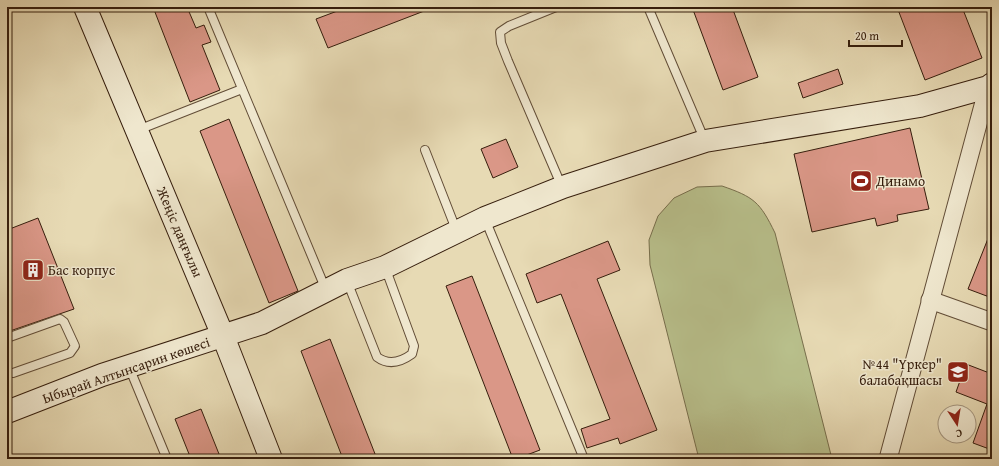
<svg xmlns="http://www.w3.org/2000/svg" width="999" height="466" viewBox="0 0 999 466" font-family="'Gentium Book Plus',serif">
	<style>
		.green { fill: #b8bf8b; stroke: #776e4c }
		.building { fill: #da9787; stroke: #361e0d }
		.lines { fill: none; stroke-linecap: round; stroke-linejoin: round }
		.lane-casing { stroke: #624d37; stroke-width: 10 }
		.street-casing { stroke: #624d37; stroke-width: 19 }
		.secondary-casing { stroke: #361e0d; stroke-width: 24 }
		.lane { stroke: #efe7ce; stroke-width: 8 }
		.street { stroke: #efe7ce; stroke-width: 17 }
		.secondary { stroke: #efe7ce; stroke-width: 22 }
		.labels { text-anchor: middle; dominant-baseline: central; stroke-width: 3; stroke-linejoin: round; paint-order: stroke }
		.poi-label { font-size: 14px; fill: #361e0d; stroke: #efe7ce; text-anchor: start }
		.street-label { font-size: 14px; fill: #361e0d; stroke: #efe7ce }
	</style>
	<rect width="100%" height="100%" fill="#e7dab4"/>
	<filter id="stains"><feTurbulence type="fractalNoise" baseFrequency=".005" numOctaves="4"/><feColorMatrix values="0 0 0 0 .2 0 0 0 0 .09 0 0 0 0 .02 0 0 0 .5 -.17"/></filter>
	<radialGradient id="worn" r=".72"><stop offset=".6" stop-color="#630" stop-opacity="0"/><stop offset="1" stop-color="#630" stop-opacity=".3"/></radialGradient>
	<path class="green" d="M722 186C754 197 760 202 775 233L832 459H699L650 265 649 240 658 216 674 198 697 187Z"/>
	<g class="building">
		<polygon points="153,7 187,7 196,28 204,25 211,42 202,45 220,90 190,102"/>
		<polygon points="348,7 431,7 432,8 328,48 316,19"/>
		<polygon points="692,7 732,7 758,77 723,90"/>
		<polygon points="897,7 962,7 982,58 925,80"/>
		<polygon points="838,69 843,84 803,98 798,83"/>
		<polygon points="229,119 298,291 269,303 200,131"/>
		<polygon points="910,128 929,209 897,215 898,221 877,226 875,218 812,232 794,154"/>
		<polygon points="506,139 518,167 493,178 481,149"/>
		<polygon points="38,218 74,309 7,332 7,230"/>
		<polygon points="991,231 992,231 992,298 968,289"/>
		<polygon points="608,241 620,270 597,279 657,430 620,444 618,438 587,448 581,429 610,419 561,294 537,303 526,274"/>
		<polygon points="472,276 540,450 516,459 513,459 446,286"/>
		<polygon points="330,339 377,459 343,459 301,351"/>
		<polygon points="966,364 992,374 992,450 973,443 987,404 956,392"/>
		<polygon points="201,409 221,459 191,459 175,419"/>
	</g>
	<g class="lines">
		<g class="lane-casing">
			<g id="lane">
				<polyline points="208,7 326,290"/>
				<polyline points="556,7 509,26 500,32 501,43 508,61 562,187"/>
				<polyline points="648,7 705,141"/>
				<polyline points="138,130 242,89"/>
				<polyline points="425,150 457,232"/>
				<polyline points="485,219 584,459"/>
				<path d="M347 281 377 357C389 366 401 362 412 354L414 346 385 267"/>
				<polyline points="7,338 60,319 64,322 75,346 70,353 13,373"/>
				<polyline points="129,367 167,459"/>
			</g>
		</g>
		<g class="street-casing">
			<g id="street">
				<polyline points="930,300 992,322"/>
				<polyline points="888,459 988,87"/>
			</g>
		</g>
		<g class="secondary-casing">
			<g id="secondary">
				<polyline points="85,7 223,336 271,459"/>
				<polyline points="7,412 102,375 262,323 347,280 385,267 485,218 563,187 705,141 920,106 988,87 992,84"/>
			</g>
		</g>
		<use href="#lane" class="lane"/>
		<use href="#street" class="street"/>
		<use href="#secondary" class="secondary"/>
	</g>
	<defs>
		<g id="stadium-square" transform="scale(1.15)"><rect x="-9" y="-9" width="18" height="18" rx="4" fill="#8f2418" stroke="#efe7ce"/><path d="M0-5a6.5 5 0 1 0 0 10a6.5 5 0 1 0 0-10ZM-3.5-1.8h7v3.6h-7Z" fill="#fff"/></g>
		<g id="building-square" transform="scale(1.15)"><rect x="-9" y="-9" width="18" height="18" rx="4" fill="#8f2418" stroke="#efe7ce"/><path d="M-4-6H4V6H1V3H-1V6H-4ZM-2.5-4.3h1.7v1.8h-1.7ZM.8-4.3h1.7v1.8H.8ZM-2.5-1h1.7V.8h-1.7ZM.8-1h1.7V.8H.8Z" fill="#fff"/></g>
		<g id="school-square" transform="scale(1.15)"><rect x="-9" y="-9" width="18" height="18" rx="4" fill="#8f2418" stroke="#efe7ce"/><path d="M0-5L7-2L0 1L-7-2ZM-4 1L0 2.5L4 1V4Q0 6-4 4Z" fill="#fff"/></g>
	</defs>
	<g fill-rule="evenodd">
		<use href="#stadium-square" x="861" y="181"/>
		<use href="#building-square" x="33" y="270"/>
		<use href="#school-square" x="958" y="372"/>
	</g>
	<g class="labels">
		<g class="poi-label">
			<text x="876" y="181">Динамо</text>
			<text x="48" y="270">Бас корпус</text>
			<text x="942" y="364" text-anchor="end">№44 "Үркер"<tspan x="942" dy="16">балабақшасы</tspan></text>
		</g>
		<g class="street-label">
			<text transform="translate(180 232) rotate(67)">Жеңіс даңғылы</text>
			<text transform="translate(126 370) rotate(-19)">Ыбырай Алтынсарин көшесі</text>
		</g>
	</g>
	<rect width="999" height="466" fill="none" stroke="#e7dab4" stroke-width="24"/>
	<rect x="8" y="8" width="983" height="450" fill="none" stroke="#361e0d" stroke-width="2"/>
	<rect x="12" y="12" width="975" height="442" fill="none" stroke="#361e0d"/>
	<g transform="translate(957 424) rotate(168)"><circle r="19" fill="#efe7ce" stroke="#a59781"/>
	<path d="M0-3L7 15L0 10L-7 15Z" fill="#8f2418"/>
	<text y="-6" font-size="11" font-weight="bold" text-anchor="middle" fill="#361e0d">С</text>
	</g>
	<path d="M849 40v6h53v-6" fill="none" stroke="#361e0d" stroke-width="2"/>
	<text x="855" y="40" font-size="12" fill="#361e0d" stroke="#efe7ce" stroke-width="3" paint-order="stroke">20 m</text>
	<rect width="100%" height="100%" filter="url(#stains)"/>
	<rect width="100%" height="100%" fill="url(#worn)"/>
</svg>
